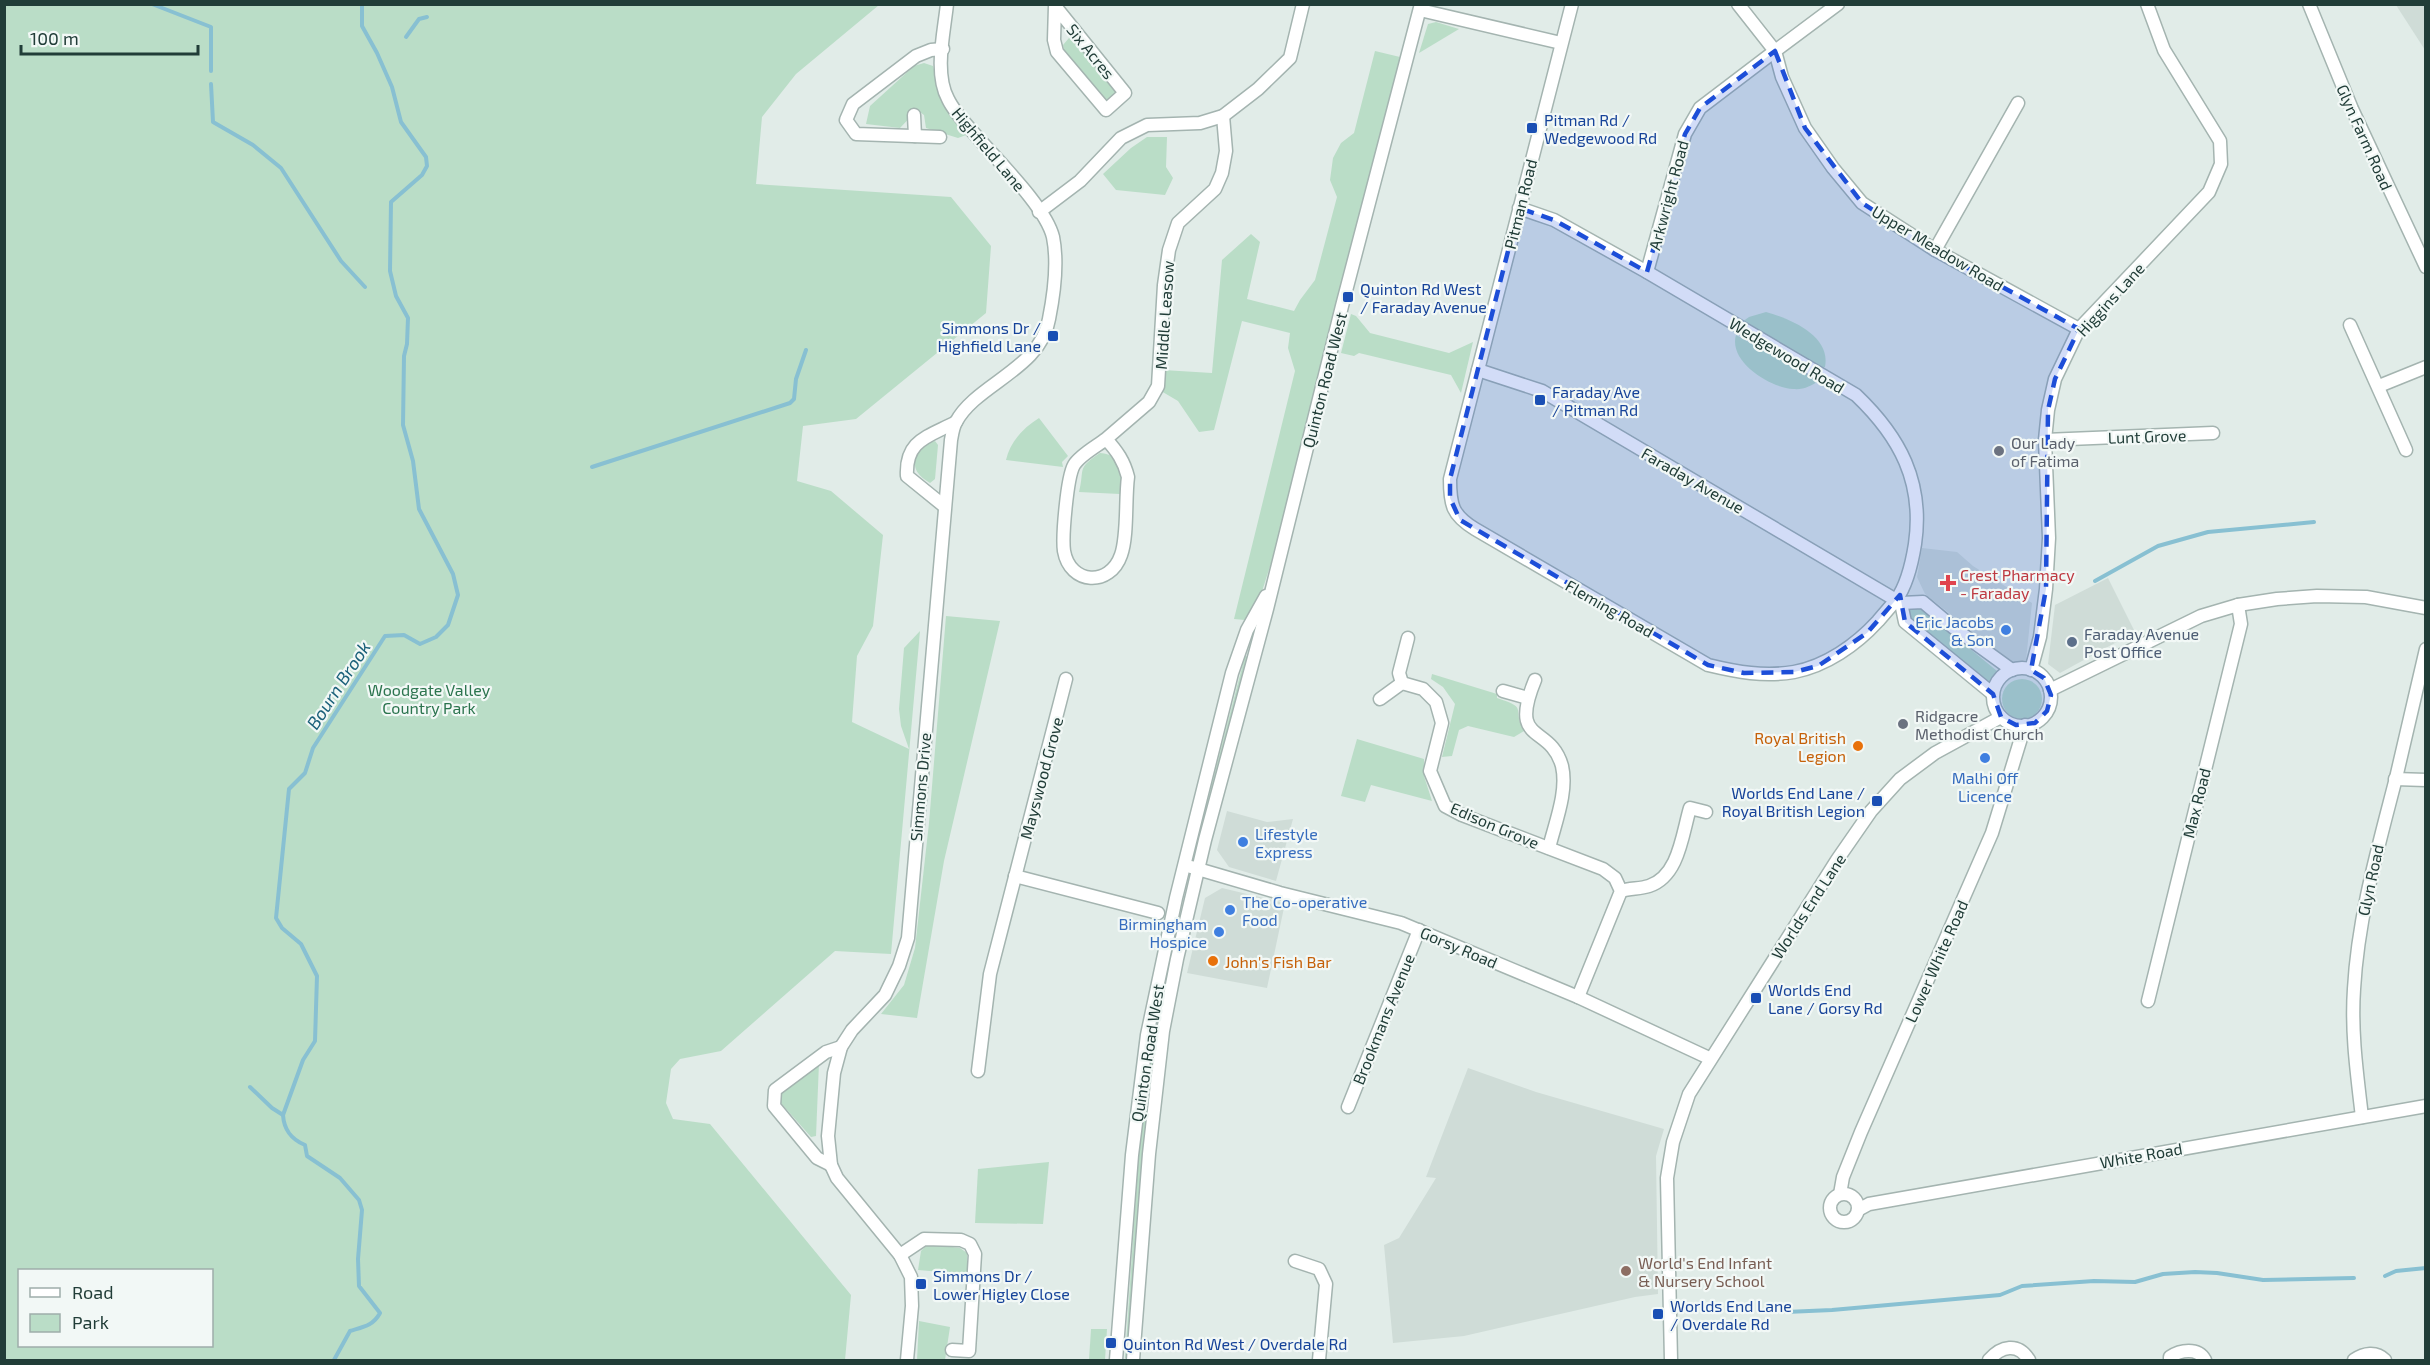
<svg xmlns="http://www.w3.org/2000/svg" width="2430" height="1365" viewBox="0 0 2430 1365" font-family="'Exo 2',sans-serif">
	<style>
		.built { fill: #cfdcd7 }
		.green { fill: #baddc7; fill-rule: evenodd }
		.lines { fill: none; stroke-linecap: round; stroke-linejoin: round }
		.stream { stroke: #88c0d2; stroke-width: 4 }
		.minor-casing { stroke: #a4b4b0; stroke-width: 15 }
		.minor { stroke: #fff; stroke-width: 12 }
		.marked { fill: #1d4ed8; fill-opacity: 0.2; stroke: #1d4ed8; stroke-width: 4.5; stroke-dasharray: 12 8; stroke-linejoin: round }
		.transit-dot { fill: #1a4fb4; stroke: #f2f8f6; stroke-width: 2 }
		.worship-dot { fill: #6b7280; stroke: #f2f8f6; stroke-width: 2 }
		.health-dot { fill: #e0444e; stroke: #f2f8f6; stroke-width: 2 }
		.shop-dot { fill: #3f7fe0; stroke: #f2f8f6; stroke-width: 2 }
		.service-dot { fill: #5c6f8a; stroke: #f2f8f6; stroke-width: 2 }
		.food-dot { fill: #e8710a; stroke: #f2f8f6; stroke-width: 2 }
		.education-dot { fill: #8d6e63; stroke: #f2f8f6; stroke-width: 2 }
		.labels { text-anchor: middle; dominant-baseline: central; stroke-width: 4.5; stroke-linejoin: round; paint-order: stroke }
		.street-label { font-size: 16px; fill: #213d38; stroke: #f2f8f6 }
		.transit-label { font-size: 16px; fill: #164399; stroke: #f2f8f6; text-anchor: start }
		.worship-label { font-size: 16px; fill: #5b616d; stroke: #f2f8f6; text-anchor: start }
		.health-label { font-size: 16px; fill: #be3a42; stroke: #f2f8f6; text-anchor: start }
		.shop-label { font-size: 16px; fill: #366cbe; stroke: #f2f8f6; text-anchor: end }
		.service-label { font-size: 16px; fill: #4e5e75; stroke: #f2f8f6; text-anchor: start }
		.park-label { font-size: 16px; fill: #2b744e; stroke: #f2f8f6 }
		.food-label { font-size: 16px; fill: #c56008; stroke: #f2f8f6; text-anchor: end }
		.education-label { font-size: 16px; fill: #785e54; stroke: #f2f8f6; text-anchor: start }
		.water-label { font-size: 18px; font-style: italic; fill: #1b617a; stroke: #f2f8f6 }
	</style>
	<rect width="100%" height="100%" fill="#e1ece8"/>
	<g class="built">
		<polygon points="2396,5 2425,5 2425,50"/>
		<polygon points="1922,548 1957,552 1973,566 2032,603 2026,660 2013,664 1925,594 1917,577"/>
		<polygon points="2108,578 2135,632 2060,673 2048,664 2055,605"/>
		<polygon points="1227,811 1267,822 1293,819 1276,881 1229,867 1217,850"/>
		<polygon points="1222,888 1285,903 1267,988 1187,973 1205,898"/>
		<polygon points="1468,1068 1536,1092 1664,1129 1656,1156 1658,1294 1635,1297 1464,1336 1393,1343 1384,1245 1399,1238 1436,1178 1426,1177"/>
	</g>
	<g class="green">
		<path d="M4 5H879L796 74 762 117 756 184 951 197 991 246 986 313 856 419 803 426 797 481 831 491 883 535 873 626 857 656 852 722 909 749 901 726 899 709 904 648 920 631 891 954 835 951 721 1051 680 1059 671 1069 666 1103 673 1119 710 1124 851 1295 845 1360H5ZM20 1270H212V1346H20Z"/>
		<polygon points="1436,22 1459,29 1419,53 1428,24"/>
		<polygon points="1069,38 1076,40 1117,89 1116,96 1111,99 1106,99 1064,50 1063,45"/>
		<polygon points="1375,51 1400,57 1272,560 1258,604 1245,620 1234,619 1295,371 1288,348 1290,333 1242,321 1214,430 1199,432 1178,401 1161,391 1163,370 1212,373 1222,260 1251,234 1260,242 1247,299 1294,311 1300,300 1315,280 1337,197 1330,180 1333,158 1341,143 1354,133"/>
		<polygon points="924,63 933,66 945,105 969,134 958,138 926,128 924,115 917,110 900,128 866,124 870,106 914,66"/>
		<polygon points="1147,137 1167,137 1166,167 1173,178 1165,195 1116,190 1103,174 1131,148"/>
		<path d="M1766 312C1791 319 1831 336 1825 367L1818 369 1742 322 1749 317Z"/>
		<polygon points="1351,314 1356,316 1370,333 1449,353 1473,342 1461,393 1451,375 1359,353 1354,356 1341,353"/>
		<path d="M1736 335 1820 380C1811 386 1804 390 1793 389 1771 388 1728 362 1736 335Z"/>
		<path d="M1039 418 1068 456 1062 462 1063 467 1006 460C1010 442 1023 428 1039 418Z"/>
		<path d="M935 441 938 445 935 479 930 483C917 475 913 469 915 454L924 445Z"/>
		<path d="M1100 453C1124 455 1125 474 1120 494L1079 492C1085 468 1076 469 1100 453Z"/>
		<polygon points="1909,605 1918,606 1997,671 1987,685 1907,616"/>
		<polygon points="946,616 1000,621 944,861 917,1018 881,1014 904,985 915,948 929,823"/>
		<polygon points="1245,656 1250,658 1201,836 1199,833"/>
		<path d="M1432 674 1497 694V698C1530 709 1511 707 1524 731L1514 737 1468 726 1459 730 1452 756 1442 757 1455 704 1443 687 1431 679Z"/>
		<circle cx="2022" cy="699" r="20"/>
		<polygon points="1357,739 1424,759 1424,776 1432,801 1371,785 1365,802 1341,796"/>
		<polygon points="1167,961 1171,962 1128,1359 1125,1358 1142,1106 1151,1041"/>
		<polygon points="819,1063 816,1136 811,1137 780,1102 781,1093"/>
		<polygon points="1049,1162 1043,1224 975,1223 978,1169"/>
		<polygon points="928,1244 960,1248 967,1253 967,1274 918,1270 921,1251"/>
		<polygon points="919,1321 950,1327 945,1360 917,1360"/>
		<polygon points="1091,1329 1107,1329 1105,1360 1089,1360"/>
	</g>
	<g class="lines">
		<g class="stream">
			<polyline points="152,4 211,27 211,71"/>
			<polyline points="406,37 419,19 427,17"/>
			<polyline points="211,84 213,122 253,145 281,168 341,261 365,287"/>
			<polyline points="592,467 790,403 794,399 796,379 806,350"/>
			<polyline points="2095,581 2158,546 2208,532 2314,522"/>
			<polyline points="250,1087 272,1108 283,1115"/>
			<polyline points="2385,1276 2396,1271 2426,1268"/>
			<polyline points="1786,1312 1832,1310 2000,1295 2022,1286 2094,1281 2135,1282 2163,1274 2195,1272 2217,1273 2263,1280 2354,1278"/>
			<path d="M334 1360 350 1331C363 1327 373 1326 380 1313L359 1286 358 1259 362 1210 359 1200 340 1178 307 1156 305 1145C291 1139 284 1130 283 1115L303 1060 315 1041 317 976 301 944 282 928 276 918 289 789 305 773 313 748 385 636 404 635 420 644 436 637 448 625 458 595 453 574 419 509 413 461 403 425 404 356 407 344 408 318 396 296 390 271 391 202 422 175 427 166 426 157 401 122 392 87 377 53 362 26V4"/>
		</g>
		<g class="minor-casing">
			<g id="minor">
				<polyline points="1838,4 1775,51 1782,77 1805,128 1833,168 1862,203 1935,250 2079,329"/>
				<polyline points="2309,4 2352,109 2426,267"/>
				<polyline points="1055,6 1125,93 1106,110 1057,52 1054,40 1055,6 1055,4"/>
				<polyline points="1420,10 1561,43"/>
				<polyline points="914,115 915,136"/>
				<polyline points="940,137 856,134 846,120 853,104 916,56 931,50 943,49"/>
				<path d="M1519 208 1554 220 1647 272 1856 395C1900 437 1924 482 1915 544 1912 563 1907 585 1896 600 1890 607 1884 614 1878 621 1856 645 1826 666 1794 672 1764 677 1737 672 1708 665L1475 529C1452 515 1450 505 1450 479L1572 4"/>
				<polyline points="1039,212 1080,181 1121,138 1147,125 1200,123 1223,116 1258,89 1290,58 1303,4"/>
				<polyline points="1935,250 2018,103"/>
				<polyline points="1647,272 1685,134 1700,108 1775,51 1738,4"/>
				<polyline points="2350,325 2406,450"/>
				<polyline points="1478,370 1542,391 1901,603 1923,602 1954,628 2012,670"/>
				<polyline points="2379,386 2426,367"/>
				<path d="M1106 439C1097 446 1080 455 1074 465 1067 477 1062 537 1064 551 1070 585 1110 587 1121 555 1128 536 1125 499 1128 477 1124 461 1117 451 1106 439L1149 402 1158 386 1164 285 1169 250 1178 223 1215 189 1222 173 1226 151 1223 116"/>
				<polyline points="2045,440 2213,433"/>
				<path d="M944 506 907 476C905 440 928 437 956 422"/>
				<polyline points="1901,603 1905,622 1993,694"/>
				<circle cx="2022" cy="697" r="29"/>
				<polyline points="2031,670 2040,637 2046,589 2049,538 2045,440 2048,410 2055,379 2079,329 2209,192 2221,164 2220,141 2164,50 2147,4"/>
				<path d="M1535 680C1508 746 1550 723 1562 766 1568 792 1555 823 1549 848"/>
				<polyline points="1402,683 1399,673 1408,638"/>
				<polyline points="2050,690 2201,616 2238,605 2277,599 2317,596 2366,597 2426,608"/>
				<polyline points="1503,691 1528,698"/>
				<polyline points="1380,699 1402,683 1423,689 1436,702 1442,723 1430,771 1445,806 1462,815 1603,869 1615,878 1621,891 1578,997"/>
				<polyline points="2395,779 2426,780"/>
				<polyline points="1191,867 1280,893 1401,923 1578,997 1709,1058"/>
				<polyline points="1015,876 1158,913"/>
				<path d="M1621 891C1630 888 1640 889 1649 886 1679 876 1682 835 1690 808L1706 812"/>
				<polyline points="2148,1001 2241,624 2238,605"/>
				<polyline points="978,1071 990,974 1066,679"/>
				<polyline points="1348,1107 1419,930"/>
				<path d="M2362 1117C2357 1074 2351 1032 2354 989 2358 917 2378 848 2396 778 2406 735 2416 692 2426 649"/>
				<polyline points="831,1165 817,1158 774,1106 775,1090 826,1052 841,1047"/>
				<circle cx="1844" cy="1208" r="14"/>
				<polyline points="1840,1194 1843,1177 1861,1132 1992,833 2025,725"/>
				<polyline points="1858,1210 1869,1204 2426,1106"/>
				<polyline points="900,1255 924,1239 961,1240 970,1244 975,1254 969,1351 952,1350"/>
				<polyline points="1295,1261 1319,1269 1326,1284 1319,1360"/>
				<path d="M907 1360 912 1306 911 1277 900 1255 837 1178 831 1165 828 1136 834 1073 841 1047 852 1030 885 995 899 966 908 938 951 440C952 435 953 427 956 422 976 384 1041 369 1049 319 1054 294 1058 262 1053 237 1046 208 1000 163 979 139 969 127 955 114 948 99 934 73 944 33 947 4"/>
				<polyline points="1116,1360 1132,1155 1147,1035 1176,898 1232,673 1247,630 1266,596"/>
				<polyline points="1133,1360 1149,1154 1163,1031 1177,959 1205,840 1267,609 1342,306 1421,4"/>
				<polyline points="1671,1360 1667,1178 1673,1142 1689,1094 1837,860 1871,811 1900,779 1935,753 2001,717"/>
				<path d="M1989 1360C2001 1346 2018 1342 2029 1360"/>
				<path d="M2170 1360V1357C2180 1350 2198 1347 2205 1360"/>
				<path d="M2354 1360C2364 1353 2376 1351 2385 1360"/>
			</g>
		</g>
		<use href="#minor" class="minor"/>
	</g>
	<path class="marked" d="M1775 51 1805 128 1862 203 1935 250 2079 329 2055 379 2048 410 2046 589 2031 670 2044 678 2051 695 2047 711 2035 723 2016 725 2001 717 1993 694 1905 622 1900 595 1867 633 1818 666 1794 672 1744 673 1708 665 1460 520 1450 498V479L1519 208 1554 220 1647 272 1685 134 1700 108Z"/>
	<g class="transit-dot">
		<rect x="1526" y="122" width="12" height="12" rx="3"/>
		<rect x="1342" y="291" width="12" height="12" rx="3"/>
		<rect x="1047" y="330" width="12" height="12" rx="3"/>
		<rect x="1534" y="394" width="12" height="12" rx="3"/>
		<rect x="1871" y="795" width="12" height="12" rx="3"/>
		<rect x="1750" y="992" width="12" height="12" rx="3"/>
		<rect x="915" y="1278" width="12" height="12" rx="3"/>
		<rect x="1652" y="1308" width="12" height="12" rx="3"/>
		<rect x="1105" y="1337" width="12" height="12" rx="3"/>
	</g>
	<g class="worship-dot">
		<circle cx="1999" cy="451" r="6"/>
		<circle cx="1903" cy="724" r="6"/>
	</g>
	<path class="health-dot" d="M1945 574h6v6h6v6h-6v6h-6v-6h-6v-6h6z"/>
	<g class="shop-dot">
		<circle cx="2006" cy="630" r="6"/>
		<circle cx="1985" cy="758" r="6"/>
		<circle cx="1243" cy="842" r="6"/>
		<circle cx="1230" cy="910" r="6"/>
		<circle cx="1219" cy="932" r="6"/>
	</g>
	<circle class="service-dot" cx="2072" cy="642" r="6"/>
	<g class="food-dot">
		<circle cx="1858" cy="746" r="6"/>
		<circle cx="1213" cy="961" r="6"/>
	</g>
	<circle class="education-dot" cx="1626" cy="1271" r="6"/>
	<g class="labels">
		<g class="street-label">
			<text transform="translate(1091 51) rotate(51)">Six Acres</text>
			<text transform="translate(2365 137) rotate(66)">Glyn Farm Road</text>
			<text transform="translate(989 149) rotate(50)">Highfield Lane</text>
			<text transform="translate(1668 195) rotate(-75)">Arkwright Road</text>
			<text transform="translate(1520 204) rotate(-76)">Pitman Road</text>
			<text transform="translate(1938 248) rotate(31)">Upper Meadow Road</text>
			<text transform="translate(2110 299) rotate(-48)">Higgins Lane</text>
			<text transform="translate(1164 315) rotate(-86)">Middle Leasow</text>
			<text transform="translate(1787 355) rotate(31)">Wedgewood Road</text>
			<text transform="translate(1324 380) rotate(-76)">Quinton Road West</text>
			<text transform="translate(2147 436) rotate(-2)">Lunt Grove</text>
			<text transform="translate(1693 480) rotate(30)">Faraday Avenue</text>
			<text transform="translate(1610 608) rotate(30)">Fleming Road</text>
			<text transform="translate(1041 778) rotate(-75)">Mayswood Grove</text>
			<text transform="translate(920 787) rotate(-85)">Simmons Drive</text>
			<text transform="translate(2196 803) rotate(-76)">Max Road</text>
			<text transform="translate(1495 825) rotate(23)">Edison Grove</text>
			<text transform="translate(2370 880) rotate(-78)">Glyn Road</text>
			<text transform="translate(1808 906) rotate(-57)">Worlds End Lane</text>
			<text transform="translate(1459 947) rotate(23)">Gorsy Road</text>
			<text transform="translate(1936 961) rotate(-66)">Lower White Road</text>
			<text transform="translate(1383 1019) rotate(-68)">Brookmans Avenue</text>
			<text transform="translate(1147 1053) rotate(-81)">Quinton Road West</text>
			<text transform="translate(2141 1155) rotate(-10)">White Road</text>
		</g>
		<g class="transit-label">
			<text x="1544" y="119">Pitman Rd /<tspan x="1544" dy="18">Wedgewood Rd</tspan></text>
			<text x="1360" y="288">Quinton Rd West<tspan x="1360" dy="18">/ Faraday Avenue</tspan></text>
			<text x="1041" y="327" text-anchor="end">Simmons Dr /<tspan x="1041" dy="18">Highfield Lane</tspan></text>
			<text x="1552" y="391">Faraday Ave<tspan x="1552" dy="18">/ Pitman Rd</tspan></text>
			<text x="1865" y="792" text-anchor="end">Worlds End Lane /<tspan x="1865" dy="18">Royal British Legion</tspan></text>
			<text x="1768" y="989">Worlds End<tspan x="1768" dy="18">Lane / Gorsy Rd</tspan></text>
			<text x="933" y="1275">Simmons Dr /<tspan x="933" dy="18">Lower Higley Close</tspan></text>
			<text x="1670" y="1305">Worlds End Lane<tspan x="1670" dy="18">/ Overdale Rd</tspan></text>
			<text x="1123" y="1343">Quinton Rd West / Overdale Rd</text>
		</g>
		<g class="worship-label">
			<text x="2011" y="442">Our Lady<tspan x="2011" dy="18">of Fatima</tspan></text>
			<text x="1915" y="715">Ridgacre<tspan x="1915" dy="18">Methodist Church</tspan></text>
		</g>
		<g class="health-label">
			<text x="1960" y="574">Crest Pharmacy<tspan x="1960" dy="18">- Faraday</tspan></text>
		</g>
		<g class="shop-label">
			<text x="1994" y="621">Eric Jacobs<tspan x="1994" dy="18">&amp; Son</tspan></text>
			<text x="1985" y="777" text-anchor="middle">Malhi Off<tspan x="1985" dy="18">Licence</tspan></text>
			<text x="1255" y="833" text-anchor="start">Lifestyle<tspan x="1255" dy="18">Express</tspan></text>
			<text x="1242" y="901" text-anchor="start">The Co-operative<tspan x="1242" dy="18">Food</tspan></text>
			<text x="1207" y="923">Birmingham<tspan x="1207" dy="18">Hospice</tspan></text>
		</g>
		<g class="service-label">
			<text x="2084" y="633">Faraday Avenue<tspan x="2084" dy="18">Post Office</tspan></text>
		</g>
		<g class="park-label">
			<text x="429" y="689">Woodgate Valley<tspan x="429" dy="18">Country Park</tspan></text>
		</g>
		<g class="food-label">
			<text x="1846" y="737">Royal British<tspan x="1846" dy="18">Legion</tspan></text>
			<text x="1225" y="961" text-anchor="start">John's Fish Bar</text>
		</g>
		<g class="education-label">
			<text x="1638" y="1262">World's End Infant<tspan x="1638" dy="18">&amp; Nursery School</tspan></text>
		</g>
		<g class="water-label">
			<text transform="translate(338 685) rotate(-57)">Bourn Brook</text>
		</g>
	</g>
	<rect width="2430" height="1365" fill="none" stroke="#213d38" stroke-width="12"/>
	<rect x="18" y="1269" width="195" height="78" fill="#f2f8f6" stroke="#9eadaa" stroke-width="1.5"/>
	<rect x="30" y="1288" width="30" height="9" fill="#ffffff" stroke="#9eadaa" stroke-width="1.5"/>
	<text x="72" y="1299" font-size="18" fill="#213d38">Road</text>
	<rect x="30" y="1314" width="30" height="18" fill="#baddc7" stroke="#9eadaa" stroke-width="1.5"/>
	<text x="72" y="1329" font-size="18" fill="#213d38">Park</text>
	<path d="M21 45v9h177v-9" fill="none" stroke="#213d38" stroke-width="3"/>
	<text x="30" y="45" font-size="18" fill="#213d38" stroke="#f2f8f6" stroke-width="4.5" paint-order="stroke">100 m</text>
</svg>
